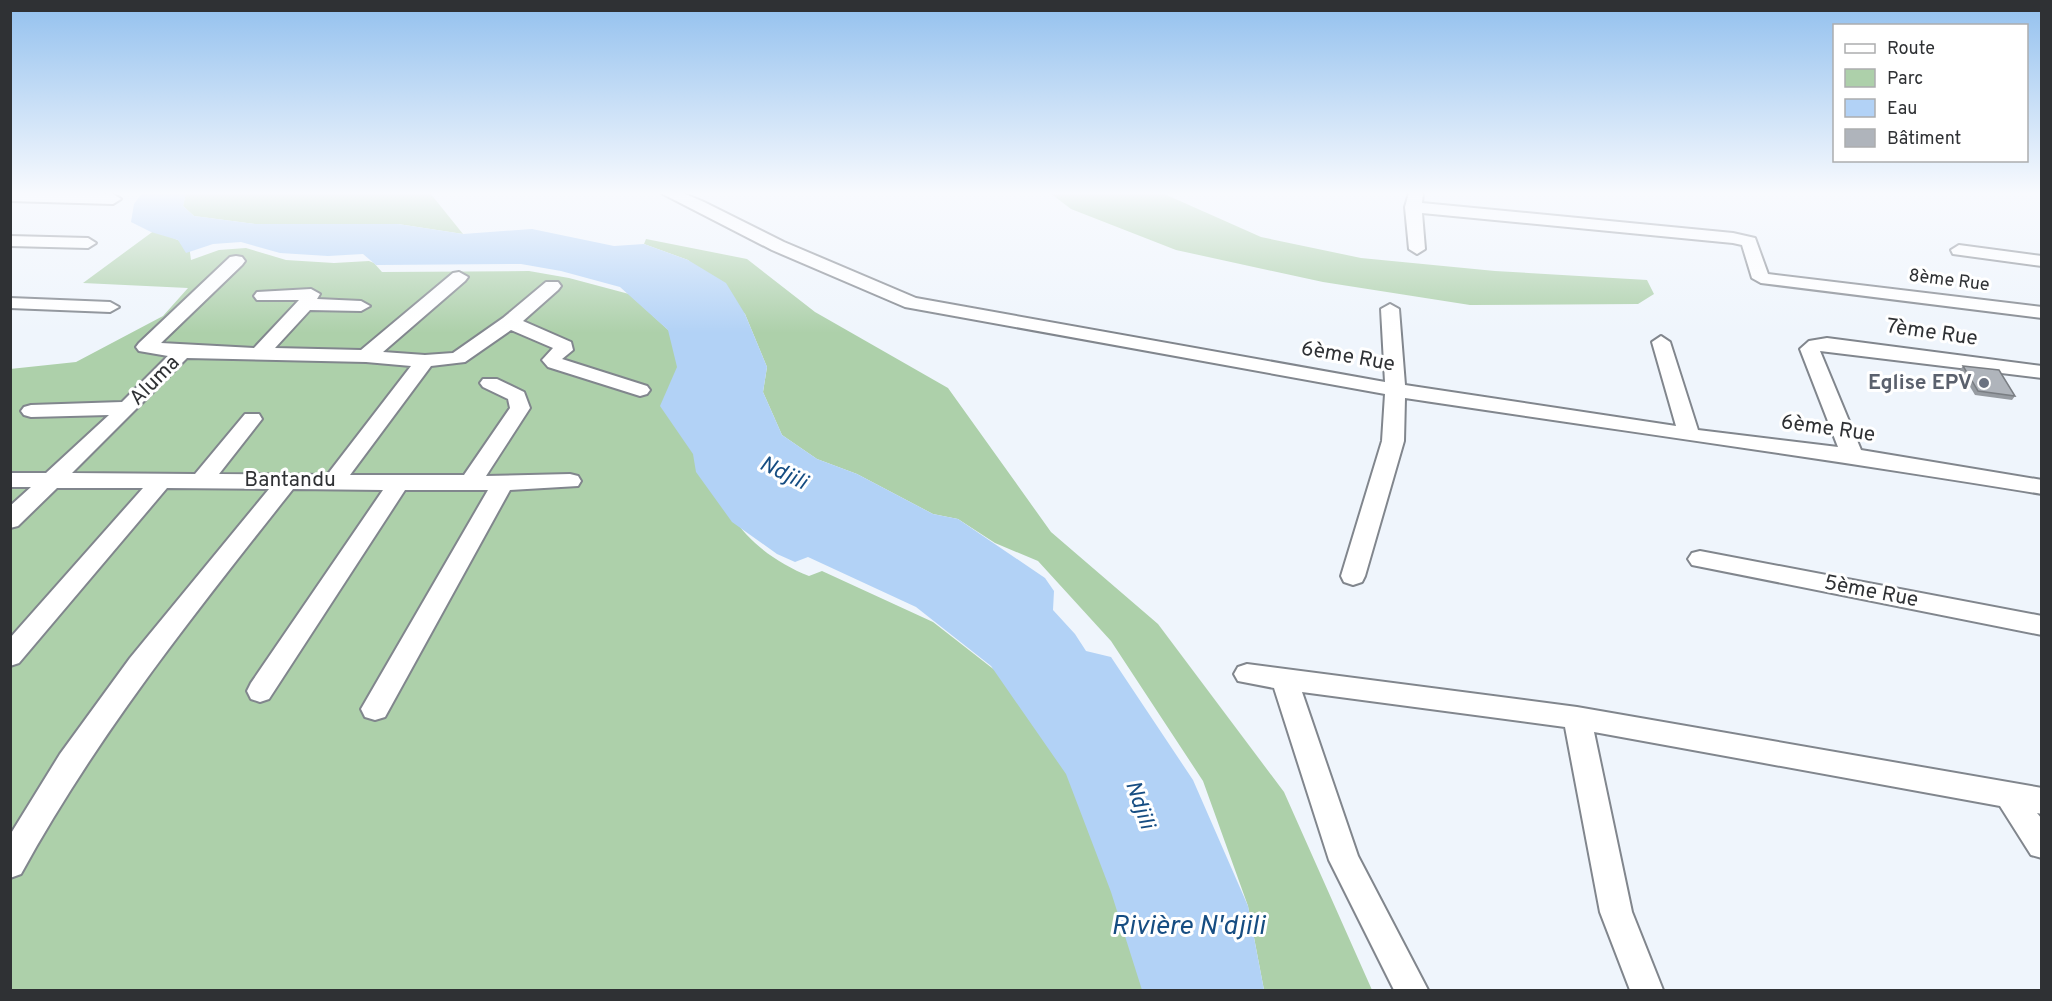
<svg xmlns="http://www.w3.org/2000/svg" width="2052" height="1001" viewBox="0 0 2052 1001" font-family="Overpass,sans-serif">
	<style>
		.green { fill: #add0aa }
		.water { fill: #b2d2f6 }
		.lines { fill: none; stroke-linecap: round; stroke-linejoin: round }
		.street-casing { stroke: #81868d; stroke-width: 4 }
		.street { fill: #fff; fill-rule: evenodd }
		.wall { fill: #969ba1 }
		.building { fill: #afb4bb; stroke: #7a7e83; stroke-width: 1.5 }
		.worship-dot { fill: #6b7280; stroke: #fff; stroke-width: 2 }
		.labels { text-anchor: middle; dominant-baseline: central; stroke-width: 6; stroke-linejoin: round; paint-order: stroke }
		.far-street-label { font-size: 18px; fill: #2f3134; stroke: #fff }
		.street-label { font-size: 21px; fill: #2f3134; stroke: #fff }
		.worship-label { font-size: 21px; font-weight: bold; fill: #5b616d; stroke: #fff; text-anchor: end }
		.water-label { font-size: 22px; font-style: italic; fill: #164d82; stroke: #fff }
		.near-water-label { font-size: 27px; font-style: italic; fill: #164d82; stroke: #fff }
	</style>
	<rect width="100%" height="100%" fill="#eff5fc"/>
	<g class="green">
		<polygon points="186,193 430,193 463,234 398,224 255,224 194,216 183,206"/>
		<polygon points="1050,193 1162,193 1261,237 1361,258 1495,271 1647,280 1654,294 1638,304 1470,305 1323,282 1176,250 1071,209"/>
		<path d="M155 230 189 245 191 260 219 250 246 248 286 260 334 263 369 261 374 263 382 272 529 271 569 278 629 294 678 339 733 517C750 544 779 564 809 576L822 571 933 622 1010 682 1088 794 1160 990H11L10 369 76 362 163 316 188 288 83 283Z"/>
		<polygon points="646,239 747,259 815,312 948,388 1051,532 1158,624 1284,792 1372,990 1264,990 1248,906 1203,781 1111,641 1038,561 995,543 958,519 933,514 857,474 817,459 782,435 763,392 767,367 745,314 688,260 644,244"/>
	</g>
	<polygon class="water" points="142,193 186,193 183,206 194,216 255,224 398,224 463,234 532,229 614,246 644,244 688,260 726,283 745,314 767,367 763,392 782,435 817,459 857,474 933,514 958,519 1045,578 1054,591 1053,610 1075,634 1086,651 1111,657 1193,780 1248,906 1264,990 1142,990 1111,892 1066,774 991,666 916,607 808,557 795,562 777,554 732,522 696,472 693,454 660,406 677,367 668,330 620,287 561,271 521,264 376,265 363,254 328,256 280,253 241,242 213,244 186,253 178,240 151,232 131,222 134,204"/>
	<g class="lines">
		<g class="street-casing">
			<g id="street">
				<polygon points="10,193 113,194 121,199 113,204 10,201"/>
				<path d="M661 193H683L704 202 784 242 916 298 1385 382 1381 309 1390 304 1399 309 1405 385 1676 426 1652 342 1661 336 1670 342 1698 430 1838 447 1800 349 1809 341 1827 338 2042 366V378L1820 351 1861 450 2042 480V494C1830 459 1617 430 1405 398L1404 441 1365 576 1362 582 1353 585 1344 582 1341 576 1382 441 1385 394 905 307 772 250Z"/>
				<polygon points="1409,193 1423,193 1422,203 1733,233 1755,238 1768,274 2042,307 2042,318 1761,283 1752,278 1742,245 1733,243 1422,213 1425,249 1417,254 1409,249 1405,207"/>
				<polygon points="10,236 88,238 96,243 88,248 10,246"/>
				<polygon points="1959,245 2042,256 2042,266 1953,254 1951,250"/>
				<path d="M236 256 242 257 245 261 242 265 161 343 254 348 299 300H257L254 296 257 292 311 289 320 294 317 299 361 301 370 306 361 311 310 310 275 348 361 350 453 273 459 272 468 277 465 281 383 352 425 355 453 353 503 318 546 282H558L561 286 558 290 523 321 571 342 573 350 562 359 647 386 650 390 647 394 640 396 548 367 542 360 553 348 511 330 465 362 431 366 350 475H464L510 408 508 399 483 387 480 383 483 379H497L524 392 530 408 486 476 570 474 578 476 581 481 578 486 510 490 385 717 375 720 365 717 361 709 488 490H405L269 699 260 702 251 699 247 691 251 683 383 490 293 489C195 613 97 735 21 874L10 878V835L60 754 130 658 269 489 167 488 19 663 10 666V638L143 488H57L18 526 10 528V506L31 487H10V473H46L109 415 31 417 24 415 21 411 24 407 31 405 122 402 168 356 139 351 136 347 139 343 230 257ZM187 358 366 362 411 366 327 475 219 474 262 419 259 414H245L195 474 72 473Z"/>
				<polygon points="10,298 110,302 119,307 110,312 10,308"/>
				<polygon points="1700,551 2042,616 2042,635 1692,565 1688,559 1692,553"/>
				<polygon points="1247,664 1577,707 2042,788 2042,814 2037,813 2042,819 2042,858 2031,855 2000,806 1594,732 1632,912 1663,990 1630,990 1600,912 1565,727 1302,692 1358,856 1428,990 1394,990 1329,860 1274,688 1238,681 1234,674 1238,667"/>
			</g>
		</g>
		<use href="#street" class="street"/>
	</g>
	<polygon class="wall" points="1963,366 2015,396 2012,400 1975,395 1960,370"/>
	<polygon class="building" points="1963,366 1999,370 2015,396 1978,391"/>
	<linearGradient id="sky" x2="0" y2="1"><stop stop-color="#92c0ee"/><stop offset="0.58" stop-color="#f8fafe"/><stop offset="1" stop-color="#f8fafe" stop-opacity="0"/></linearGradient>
	<rect width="2052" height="333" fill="url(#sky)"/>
	<circle class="worship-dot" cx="1984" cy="383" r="6"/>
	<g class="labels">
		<g class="far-street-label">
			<text transform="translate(1949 281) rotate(7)">8ème Rue</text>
		</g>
		<g class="street-label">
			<text transform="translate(1932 333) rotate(8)">7ème Rue</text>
			<text transform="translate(1348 357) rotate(10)">6ème Rue</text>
			<text transform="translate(155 381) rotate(-45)">Aluma</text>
			<text transform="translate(1828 429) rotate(8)">6ème Rue</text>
			<text x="290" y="480">Bantandu</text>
			<text transform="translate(1871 592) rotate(11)">5ème Rue</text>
		</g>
		<g class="worship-label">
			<text x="1972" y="383">Eglise EPV</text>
		</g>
		<g class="water-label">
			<text transform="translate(783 474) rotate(26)">Ndjili</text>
			<text transform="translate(1139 805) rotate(71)">Ndjili</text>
		</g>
		<g class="near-water-label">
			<text x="1188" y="927">Rivière N'djili</text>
		</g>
	</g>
	<rect width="2052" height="1001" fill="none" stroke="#2f3134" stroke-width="24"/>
	<rect x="1833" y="24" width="195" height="138" fill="#ffffff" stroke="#acadae" stroke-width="1.5"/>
	<rect x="1845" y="44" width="30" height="9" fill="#ffffff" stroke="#acadae" stroke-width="1.5"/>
	<text x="1887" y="54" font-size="18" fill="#2f3134">Route</text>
	<rect x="1845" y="69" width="30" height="18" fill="#add0aa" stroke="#acadae" stroke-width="1.5"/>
	<text x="1887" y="84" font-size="18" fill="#2f3134">Parc</text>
	<rect x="1845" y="99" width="30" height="18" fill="#b2d2f6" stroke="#acadae" stroke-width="1.5"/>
	<text x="1887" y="114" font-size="18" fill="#2f3134">Eau</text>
	<rect x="1845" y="129" width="30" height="18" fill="#afb4bb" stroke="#acadae" stroke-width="1.5"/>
	<text x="1887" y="144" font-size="18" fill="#2f3134">Bâtiment</text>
</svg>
